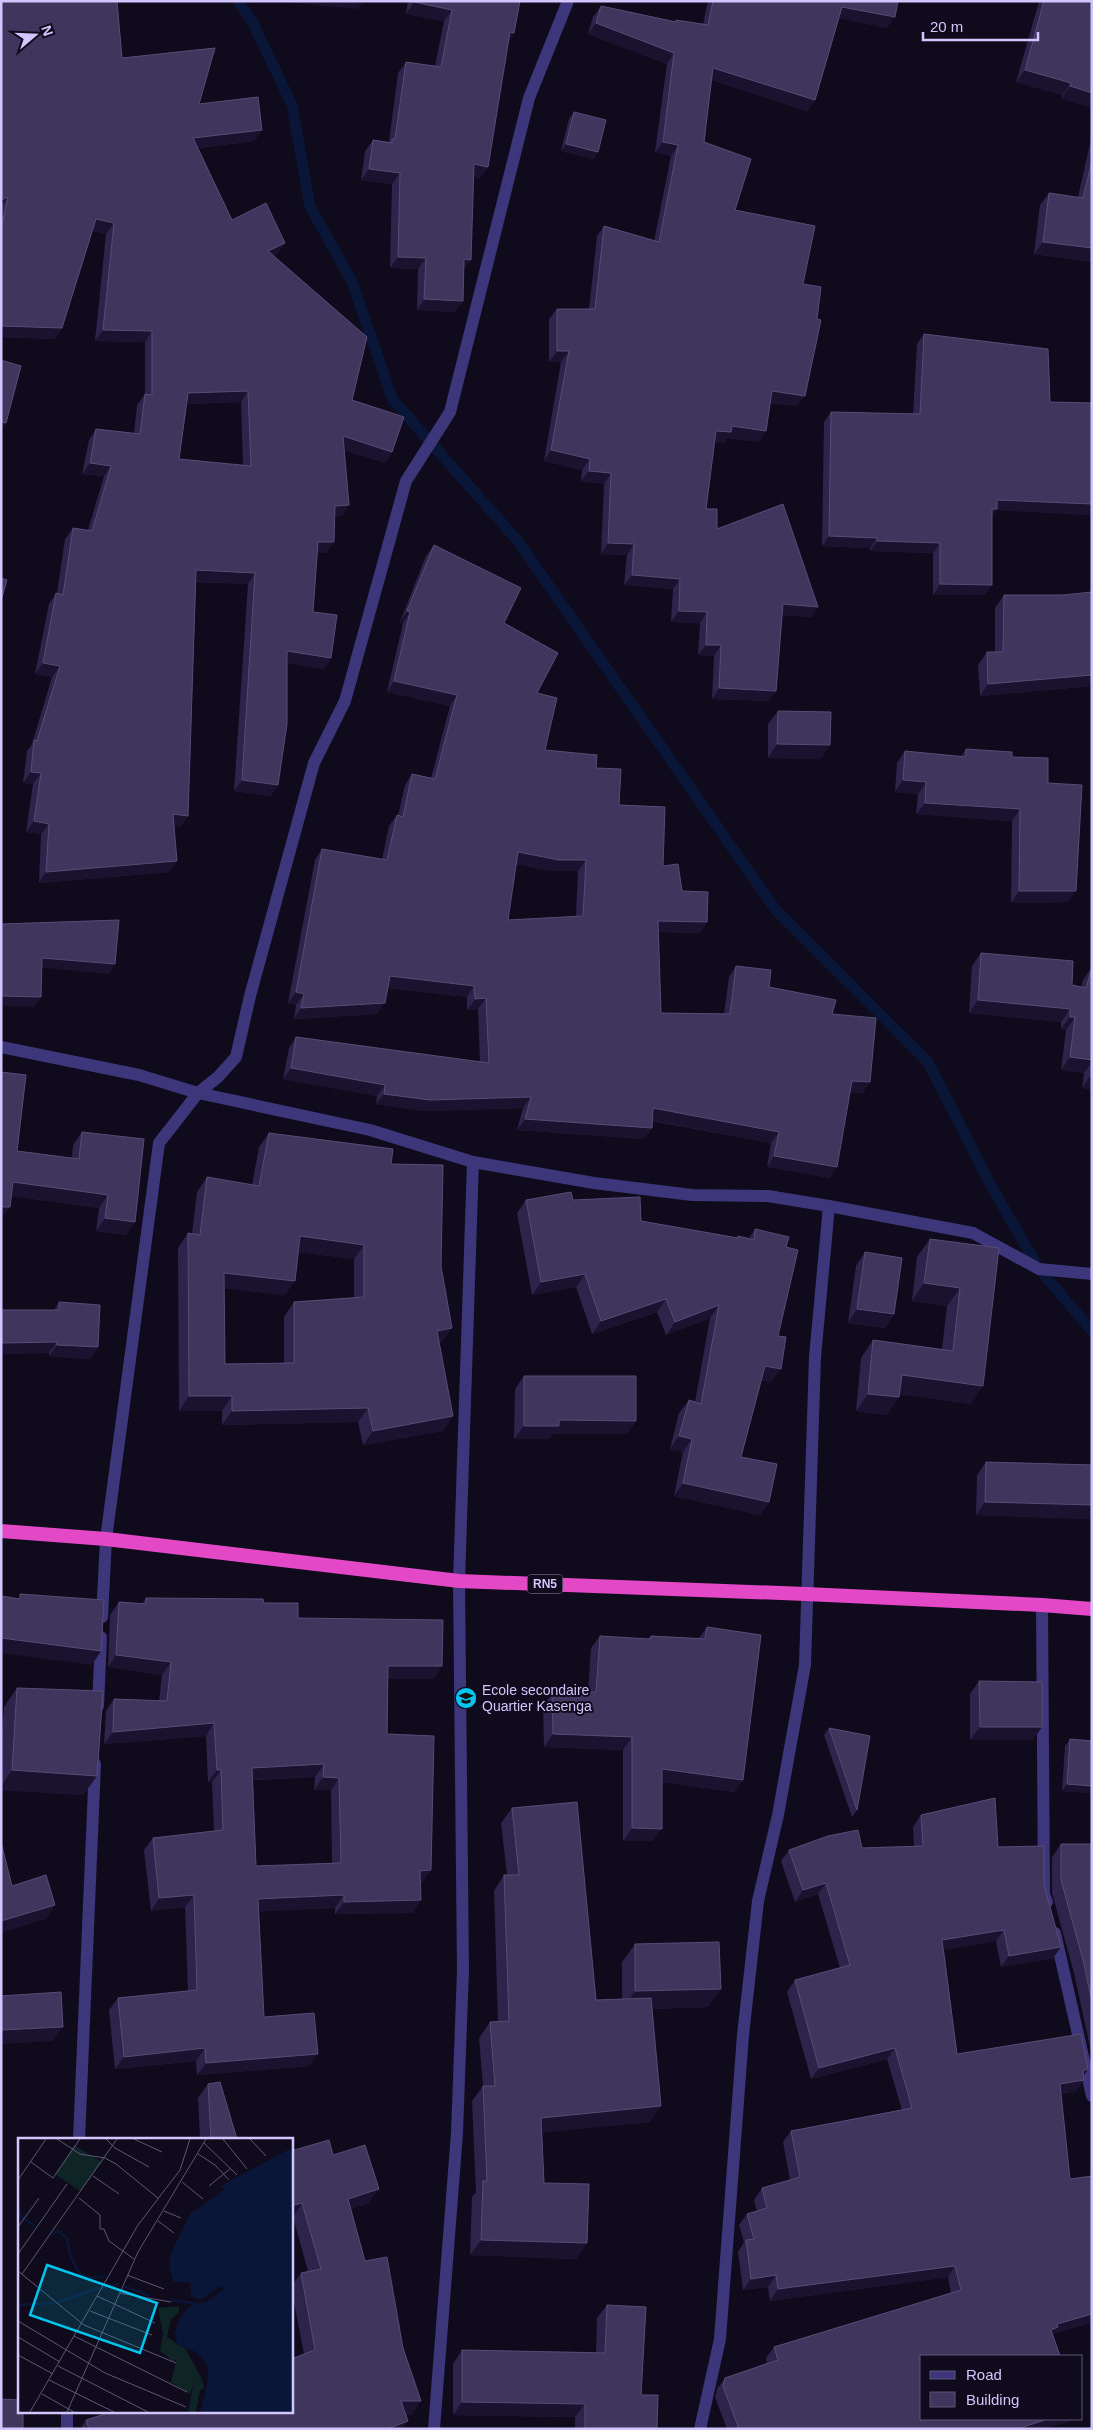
<svg xmlns="http://www.w3.org/2000/svg" width="1093" height="2430" viewBox="0 0 1093 2430" font-family="Helvetica,sans-serif">
	<style>
		.lines { fill: none; stroke-linecap: round; stroke-linejoin: round }
		.stream { stroke: #091637; stroke-width: 11 }
		.minor { stroke: #3e367a; stroke-width: 12 }
		.trunk { stroke: #e349c6; stroke-width: 14 }
		.wall { fill: #2e234a; fill-rule: evenodd }
		.shaded-wall { fill: #1a122f }
		.building { fill: #40355d; stroke: #564c76; fill-rule: evenodd }
		.labels { text-anchor: middle; dominant-baseline: central; stroke-width: 4; stroke-linejoin: round; paint-order: stroke }
		.shield { fill: #0f0b1c; stroke: #978eba; stroke-width: 1 }
		.shield-label { font-size: 12px; font-weight: bold; fill: #d1c6fe }
		.poi-label { font-size: 14px; fill: #d1c6fe; stroke: #0f0b1c; text-anchor: start }
		.inset-river { fill: none; stroke: #091637; stroke-width: 2.5 }
		.inset-road { fill: none; stroke: #5d5676; stroke-width: 1 }
		.view { fill: #03c5ee; fill-opacity: 0.15; stroke: #03c5ee; stroke-width: 2.5 }
		.inset-edge { fill: none; stroke: #d1c6fe; stroke-width: 2.5 }
	</style>
	<rect width="100%" height="100%" fill="#0f0b1c"/>
	<g class="lines">
		<polyline class="stream" points="238,1 252,21 292,105 310,206 352,282 393,400 517,540 775,909 928,1062 989,1182 1039,1269 1092,1331"/>
		<g class="minor">
			<polyline points="1,1047 139,1075 198,1093 370,1130 473,1162 594,1183 692,1195 768,1196 829,1206 973,1233 1039,1269 1092,1274"/>
			<polyline points="1042,1605 1044,1894 1047,1902"/>
			<polyline points="102,1617 106,1539 159,1143 198,1093 218,1077 236,1057 250,996 314,763 345,701 406,481 450,412 529,98 568,1"/>
			<polyline points="98,1706 101,1637"/>
			<polyline points="1055,1933 1092,2096"/>
			<polyline points="79,2139 95,1764"/>
			<polyline points="67,2429 67,2411"/>
			<polyline points="434,2429 457,2133 463,1970 459,1581 473,1162"/>
			<polyline points="700,2429 720,2339 743,2035 758,1901 778,1815 805,1665 815,1357 829,1206"/>
		</g>
		<polyline class="trunk" points="1,1531 106,1539 459,1581 806,1594 1042,1605 1092,1609"/>
	</g>
	<g class="wall">
		<path d="M1 1 122 58 199 104 262 130 254 141 198 148 232 220 285 243 277 254 273 256 352 400 392 452 385 463 344 450 342 516H335L334 542 326 553H317L313 612 331 658 324 669 287 663 271 796 234 791 248 584 196 582 188 816 180 827 174 826 169 872 39 883 41 834 26 832 33 784 23 783 27 751 32 744 52 677 35 674 49 604 56 593H57L65 539 73 528 88 530 104 476 82 474 89 440 96 429 134 433 137 405 145 394V342L95 341 106 234 92 231 62 328 55 339 1 337ZM241 402 243 465 179 459 187 404Z"/>
		<polygon points="408,1 520,1 514,33 509,40 488,167 480,178 473,177 464,269 455,312 417,310 418,269 390,268 392,184 361,180 365,151 373,140 389,142 398,73 406,62 435,66 444,21 406,14"/>
		<polygon points="708,1 898,1 887,28 839,18 815,100 807,111 711,80 704,142 735,210 803,284 797,406 770,403 766,431 759,442 728,438 724,443 714,442 706,509 717,529 818,607 811,617 782,615 776,691 768,701 712,699 714,656 698,655 700,623 671,622 673,589 624,585 627,555 601,554 604,484 581,481 582,470 544,461 561,362 549,362 549,319 557,309 589,309 597,236 604,226 654,241 671,156 655,152 667,64 588,34 593,17 601,6 675,22 676,20 703,24"/>
		<polygon points="1037,1 1092,1 1092,108 1061,98 1062,95 1016,82 1039,2"/>
		<polygon points="574,112 598,152 593,159 561,151 569,119"/>
		<polygon points="1092,135 1092,262 1034,254 1040,205 1049,193 1078,197"/>
		<polygon points="924,334 1050,402 1092,403 1092,515 997,510 992,516 992,585 984,595 933,595 933,553 870,551 870,548 822,546 824,422 831,412 913,414 917,344"/>
		<path d="M434 545 504 623 537 693 545 750 596 768 619 805 682 891 707 922 700 933 658 932 661 1013 724 1014 729 977 736 966 769 987 832 1014 870 1082 862 1093 850 1092 830 1178 767 1167 771 1143 652 1121 644 1139 517 1130 523 1108 423 1111 376 1104 377 1096 283 1079 289 1048 296 1037 480 1062 478 1009 467 1010V997L388 988 377 1014 294 1019 296 1005 288 1003 315 860 322 849 382 859 389 826 397 815 398 816 405 785 412 774 431 778 450 706 387 692 403 623 400 622 426 556ZM516 864 551 871H578L576 916 508 920Z"/>
		<polygon points="1092,592 1092,686 980,696 978,665 987,652 995,652 995,608 1004,595 1063,595"/>
		<polygon points="778,711 821,759 768,758 768,724"/>
		<polygon points="966,749 1012,757 1048,783 1068,902 1011,903 1012,821 916,814 918,794 895,792 897,763 905,751 961,756"/>
		<polygon points="981,953 1072,985 1081,987 1083,980 1092,967 1092,1089 1082,1088 1084,1073 1061,1070 1066,1030 1061,1029 1061,1022 969,1013 972,966"/>
		<polygon points="82,1132 135,1222 126,1235 96,1231 99,1208 11,1196 17,1151 72,1158 73,1145"/>
		<path d="M269 1133 391 1164 441 1266V1343H439L443 1431 363 1445 358 1422 222 1425V1411H179L178 1248 188 1233 192 1234 197 1192 207 1177 252 1185 259 1147ZM298 1252 354 1259V1298L294 1302 284 1317V1363L225 1364 224 1288 285 1295Z"/>
		<polygon points="526,1200 573,1200 641,1221 737,1238 738,1236 749,1238 755,1229 786,1247 778,1336 771,1382 761,1380 741,1457 769,1502 760,1515 674,1496 683,1452 670,1449 679,1413 689,1400 695,1402 710,1318 666,1335 657,1312 592,1334 576,1287 532,1295 517,1213"/>
		<polygon points="930,1239 999,1248 971,1404 900,1394 887,1415 856,1411 861,1358 873,1340 942,1349 947,1306 912,1301 917,1257"/>
		<polygon points="865,1252 894,1314 885,1328 848,1323 856,1266"/>
		<polygon points="59,1302 98,1347 90,1359 49,1356 49,1353 1,1354 1,1310 54,1310"/>
		<polygon points="524,1376 636,1421 626,1434 553,1434 549,1439 514,1439 515,1389"/>
		<polygon points="986,1462 1092,1465 1092,1519 976,1515 977,1475"/>
		<path d="M146 1598 264 1603 298 1618 434 1679H388L387 1734 422 1883H421V1900L413 1913 335 1914V1908L258 1911 264 2017 310 2066 197 2075 196 2061 115 2069 109 2010 118 1998 188 1991 185 1907 151 1911 144 1850 153 1838 214 1831 212 1782H208L206 1736 104 1744 106 1711 114 1699 159 1701 162 1675 108 1667 110 1615 119 1602 142 1604ZM315 1777 314 1790H331L332 1863 256 1866 253 1780Z"/>
		<polygon points="707,1627 743,1780 734,1792 662,1782 653,1841 623,1841 623,1750 544,1747 543,1706 552,1694 588,1692 591,1648 600,1636 648,1639 651,1636 699,1638"/>
		<polygon points="979,1681 1033,1740 970,1740 970,1694"/>
		<polygon points="17,1688 97,1776 83,1795 1,1790 1,1747 4,1707"/>
		<polygon points="829,1728 857,1810 852,1817 824,1735"/>
		<polygon points="1070,1739 1092,1741 1092,1793 1062,1791 1065,1746"/>
		<polygon points="512,1808 596,2000 622,1999 622,1962 635,1944 721,1989 708,2007 652,2009 650,2122 542,2132 544,2183 587,2243 576,2259 470,2255 472,2197 476,2192 472,2101 483,2086 479,2038 490,2022 498,2022 494,1891 504,1875 507,1875 501,1823"/>
		<polygon points="921,1815 998,1847 1044,1885 1061,1947 1053,1958 1001,1967 996,1941 944,1950 957,2054 1088,2069 1084,2076 1084,2080 1076,2091 1061,2094 1053,2334 922,2419 1071,2419 1069,2421 1044,2429 727,2429 715,2397 717,2389 725,2378 767,2363 766,2358 774,2347 951,2293 948,2277 770,2301 768,2287 743,2290 738,2252 744,2242 739,2225 747,2214 757,2211 754,2200 762,2188 790,2180 783,2142 791,2131 902,2110 887,2059 811,2079 787,1992 795,1980 840,1968 818,1894 795,1902 781,1861 789,1850 914,1846 913,1827"/>
		<polygon points="1061,1844 1092,1844 1092,2056 1074,1973 1052,1893 1052,1857"/>
		<polygon points="208,2084 237,2139 200,2139 198,2098"/>
		<polygon points="291,2151 333,2155 369,2203 350,2209 365,2261 403,2348 421,2401 411,2415 406,2415 408,2421 402,2429 80,2429 86,2420 108,2413 107,2411 291,2411 304,2354 291,2287 301,2273 308,2271 293,2217 291,2218"/>
		<polygon points="607,2305 641,2395 657,2429 575,2429 575,2417 453,2415 453,2364 462,2350 596,2352 597,2318"/>
	</g>
	<g class="shaded-wall">
		<polygon points="285,1 363,1 358,9 284,2"/>
		<polygon points="414,2 452,10 444,21 406,14"/>
		<polygon points="842,7 895,17 887,28 834,17"/>
		<polygon points="596,23 674,53 667,64 588,34"/>
		<polygon points="510,32 514,33 506,44"/>
		<polygon points="713,68 815,100 807,111 705,78"/>
		<polygon points="1025,70 1071,83 1062,95 1016,82"/>
		<polygon points="1070,86 1092,93 1092,108 1061,98"/>
		<polygon points="262,130 254,141 185,149 193,138"/>
		<polygon points="663,142 678,145 671,156 655,152"/>
		<polygon points="566,144 598,152 593,159 561,151"/>
		<polygon points="474,164 488,167 480,178 466,175"/>
		<polygon points="369,169 400,173 392,184 361,180"/>
		<polygon points="8,197 1,206 1,200"/>
		<polygon points="96,219 114,223 106,234 88,230"/>
		<polygon points="1043,242 1092,248 1092,262 1034,254"/>
		<polygon points="285,243 277,254 261,262 268,251"/>
		<polygon points="398,257 426,258 418,269 390,268"/>
		<polygon points="464,259 471,260 463,271"/>
		<polygon points="424,299 463,301 455,312 417,310"/>
		<polygon points="1,326 62,328 55,339 1,337"/>
		<polygon points="103,330 152,331 145,342 95,341"/>
		<polygon points="557,351 569,351 561,362 549,362"/>
		<polygon points="248,391 241,402 181,404 188,393"/>
		<polygon points="772,391 805,396 797,406 764,402"/>
		<polygon points="1,422 6,423 1,430"/>
		<polygon points="732,426 766,431 759,442 728,438 724,443 708,441 716,431"/>
		<polygon points="343,436 392,452 385,463 335,447"/>
		<polygon points="551,450 590,459 582,470 544,461"/>
		<polygon points="90,463 111,466 104,476 82,474"/>
		<polygon points="589,471 611,473 604,484 581,481"/>
		<polygon points="997,500 1092,504 1092,515 997,510 990,520 985,519"/>
		<polygon points="349,505 342,516 328,517 335,506"/>
		<polygon points="829,536 877,538 870,548 822,546"/>
		<polygon points="877,541 940,543 933,553 870,551"/>
		<polygon points="318,542 334,542 326,553 311,553"/>
		<polygon points="608,543 634,544 627,555 601,554"/>
		<polygon points="196,570 255,573 248,584 189,581"/>
		<polygon points="632,575 680,579 673,589 624,585"/>
		<polygon points="940,584 992,585 984,595 933,595"/>
		<polygon points="783,604 818,607 811,617 776,614"/>
		<polygon points="407,611 410,612 403,623 400,622"/>
		<polygon points="679,611 707,612 700,623 671,622"/>
		<polygon points="706,645 721,645 714,656 698,655"/>
		<polygon points="287,651 331,658 324,669 280,662"/>
		<polygon points="43,663 60,666 52,677 35,674"/>
		<polygon points="1092,675 1092,686 980,696 988,684"/>
		<polygon points="394,681 457,695 450,706 387,692"/>
		<polygon points="719,688 776,691 768,701 712,699"/>
		<polygon points="777,744 830,745 821,759 768,758"/>
		<polygon points="31,772 41,773 33,784 23,783"/>
		<polygon points="242,780 278,785 271,796 234,791"/>
		<polygon points="903,780 926,782 918,794 895,792"/>
		<polygon points="925,803 1020,809 1012,821 916,814"/>
		<polygon points="173,814 188,816 180,827 166,825"/>
		<polygon points="34,821 49,824 41,834 26,832"/>
		<polygon points="518,852 586,860 578,871 551,871 510,863"/>
		<polygon points="177,861 169,872 39,883 46,872"/>
		<polygon points="1019,891 1076,891 1068,902 1011,903"/>
		<polygon points="658,921 707,922 700,933 650,932"/>
		<polygon points="42,958 115,964 109,974 35,967"/>
		<polygon points="390,976 474,986 467,997 382,987"/>
		<polygon points="296,992 304,994 296,1005 288,1003"/>
		<polygon points="1,996 41,997 34,1007 1,1006"/>
		<polygon points="486,998 478,1009 467,1010 475,999"/>
		<polygon points="978,1000 1070,1009 1061,1022 969,1013"/>
		<polygon points="385,1003 377,1014 294,1019 301,1008"/>
		<polygon points="1070,1017 1075,1017 1066,1030 1061,1029"/>
		<polygon points="1070,1057 1092,1060 1092,1062 1084,1073 1061,1070"/>
		<polygon points="291,1068 385,1085 377,1096 283,1079"/>
		<polygon points="1091,1075 1092,1089 1082,1088"/>
		<polygon points="852,1081 870,1082 862,1093 844,1092"/>
		<polygon points="384,1094 531,1097 523,1108 423,1111 376,1104"/>
		<polygon points="653,1108 779,1132 771,1143 645,1119"/>
		<polygon points="525,1119 652,1128 644,1139 517,1130"/>
		<polygon points="774,1156 837,1167 830,1178 767,1167"/>
		<polygon points="13,1182 108,1195 99,1208 4,1195"/>
		<polygon points="1,1207 10,1207 1,1219"/>
		<polygon points="105,1218 135,1222 126,1235 96,1231"/>
		<polygon points="300,1236 364,1245 354,1259 290,1251"/>
		<polygon points="224,1273 295,1281 285,1295 213,1287"/>
		<polygon points="585,1274 576,1287 532,1295 541,1282"/>
		<polygon points="924,1283 960,1288 947,1306 912,1301"/>
		<polygon points="666,1299 657,1312 592,1334 601,1321"/>
		<polygon points="719,1305 710,1318 666,1335 675,1322"/>
		<polygon points="857,1309 894,1314 885,1328 848,1323"/>
		<polygon points="452,1328 441,1343 427,1345 437,1331"/>
		<polygon points="57,1342 49,1353 1,1354 1,1343"/>
		<polygon points="57,1345 98,1347 90,1359 49,1356"/>
		<polygon points="765,1366 781,1369 771,1382 756,1379"/>
		<polygon points="902,1375 983,1386 971,1404 889,1393"/>
		<polygon points="868,1394 899,1397 887,1415 856,1411"/>
		<polygon points="189,1396 232,1396 222,1411 179,1411"/>
		<polygon points="368,1408 358,1422 222,1425 232,1411"/>
		<polygon points="453,1416 443,1431 363,1445 373,1431"/>
		<polygon points="559,1420 636,1421 626,1434 553,1434 549,1439 514,1439 524,1426"/>
		<polygon points="679,1436 692,1439 683,1452 670,1449"/>
		<polygon points="683,1483 769,1502 760,1515 674,1496"/>
		<polygon points="985,1502 1092,1505 1092,1519 976,1515"/>
		<polygon points="1,1638 101,1651 92,1665 1,1653"/>
		<polygon points="116,1655 171,1662 162,1675 108,1667"/>
		<polygon points="388,1666 442,1666 434,1679 379,1679"/>
		<polygon points="214,1723 206,1736 104,1744 113,1732"/>
		<polygon points="980,1727 1042,1727 1033,1740 970,1740"/>
		<polygon points="553,1734 632,1737 623,1750 544,1747"/>
		<polygon points="324,1764 315,1777 244,1780 252,1768"/>
		<polygon points="662,1769 743,1780 734,1792 653,1781"/>
		<polygon points="12,1770 97,1776 83,1795 1,1790 1,1786"/>
		<polygon points="217,1770 221,1770 212,1782 208,1782"/>
		<polygon points="323,1777 339,1778 331,1790 314,1790"/>
		<polygon points="1067,1784 1092,1786 1092,1793 1062,1791"/>
		<polygon points="632,1828 662,1829 653,1841 623,1841"/>
		<polygon points="431,1870 422,1883 412,1883 420,1871"/>
		<polygon points="826,1883 818,1894 795,1902 803,1890"/>
		<polygon points="194,1895 185,1907 151,1911 159,1898"/>
		<polygon points="344,1895 335,1908 249,1912 258,1899"/>
		<polygon points="421,1900 413,1913 335,1914 344,1902"/>
		<polygon points="55,1905 46,1919 1,1933 1,1921"/>
		<polygon points="1004,1930 996,1941 934,1952 942,1940"/>
		<polygon points="1061,1947 1053,1958 1001,1967 1009,1956"/>
		<polygon points="721,1989 708,2007 622,2010 635,1991"/>
		<polygon points="63,2027 53,2041 1,2044 1,2030"/>
		<polygon points="205,2048 196,2061 115,2069 124,2057"/>
		<polygon points="895,2048 887,2059 811,2079 819,2068"/>
		<polygon points="318,2054 310,2066 197,2075 206,2063"/>
		<polygon points="1088,2069 1080,2081 1084,2080 1076,2091 1052,2095 1060,2084 1083,2071"/>
		<polygon points="661,2106 650,2122 531,2134 541,2118"/>
		<polygon points="379,2189 369,2203 338,2213 348,2199"/>
		<polygon points="302,2203 293,2217 291,2218 291,2206"/>
		<polygon points="481,2240 587,2243 576,2259 470,2255"/>
		<polygon points="955,2266 948,2277 770,2301 778,2289"/>
		<polygon points="776,2275 768,2287 743,2290 751,2279"/>
		<polygon points="1092,2314 1092,2323 1053,2334 1050,2339 1051,2330 1057,2324"/>
		<polygon points="401,2401 421,2401 411,2415 391,2415"/>
		<polygon points="462,2402 585,2404 575,2417 453,2415"/>
		<polygon points="1048,2419 1071,2419 1069,2421 1044,2429 1017,2429"/>
		<polygon points="408,2421 402,2429 386,2429 387,2428"/>
	</g>
	<g class="building">
		<path d="M1 1H117L122 58 215 48 199 104 258 97 262 130 193 138 232 220 266 203 285 243 268 251 367 337 352 400 404 417 392 452 343 436 349 505 335 506 334 542H318L313 612 337 615 331 658 287 651V724L278 785 242 780 255 573 196 570 188 816 173 814 177 861 46 872 49 824 34 821 41 773 31 772 34 740 37 741 60 666 43 663 56 593 63 595 73 528 92 531 111 466 90 463 96 429 140 434 145 394 152 395V331L103 330 114 223 96 219 62 328 1 326V270L3 262H1V229L8 197 1 200ZM248 391 251 466 179 459 188 393Z"/>
		<polygon points="414,1 520,1 514,33 510,32 488,167 474,164 471,260 464,259 463,301 424,299 426,258 398,257 400,173 369,169 373,140 392,143 392,139 395,139 406,62 441,67 452,10 414,2"/>
		<polygon points="713,1 898,1 895,17 842,7 815,100 713,68 704,142 751,159 735,210 815,226 803,284 821,287 817,319 821,320 805,396 772,391 766,431 732,426 731,432 716,431 706,509 717,509 717,529 783,504 818,607 783,604 776,691 719,688 721,645 706,645 707,612 679,611 680,579 632,575 634,544 608,543 611,473 589,471 590,459 551,450 569,351 557,351 557,309 595,309 604,226 659,242 678,145 663,142 674,53 596,23 601,6 676,22 676,20 708,25"/>
		<polygon points="1044,1 1092,1 1092,93 1070,86 1071,83 1025,70"/>
		<polygon points="574,112 606,120 598,152 566,144"/>
		<polygon points="1092,161 1092,248 1043,242 1049,193 1083,198"/>
		<polygon points="924,334 1048,349 1050,402 1092,403 1092,504 997,500 997,509 992,509 992,585 940,584 940,543 877,541 877,538 829,536 831,412 920,414"/>
		<polygon points="1,360 21,366 6,423 1,422"/>
		<path d="M434 545 521 588 504 623 558 653 537 693 557 698 545 750 597 755 596 768 621 769 619 805 665 807 663 866 678 864 682 891 708 892 707 922 658 921 661 1013 730 1014 736 966 771 970 769 987 836 1000 832 1014 876 1018 870 1082 852 1081 837 1167 774 1156 779 1132 653 1108 652 1128 525 1119 531 1097 430 1100 384 1094 385 1085 291 1068 296 1037 489 1063 486 998 475 999 474 986 390 976 385 1003 301 1008 304 994 296 992 322 849 387 860 397 815 403 817 412 774 435 779 457 695 394 681 410 612 407 611ZM518 852 559 860H586L583 916 508 920Z"/>
		<polygon points="1,578 7,580 1,601"/>
		<polygon points="1092,592 1092,675 988,684 987,652 1003,652 1004,595 1063,595"/>
		<polygon points="778,711 831,712 830,745 777,744"/>
		<polygon points="966,749 1012,752 1012,757 1048,758 1048,783 1082,785 1076,891 1019,891 1020,809 925,803 926,782 903,780 905,751 966,757"/>
		<polygon points="119,920 115,964 42,958 41,997 1,996 1,924"/>
		<polygon points="981,953 1073,961 1072,985 1086,988 1092,967 1092,1060 1070,1057 1075,1017 1070,1017 1070,1009 978,1000"/>
		<polygon points="1,1072 26,1075 17,1151 79,1159 82,1132 144,1139 135,1222 105,1218 108,1195 13,1182 10,1207 1,1207"/>
		<path d="M269 1133 393 1149 391 1164 443 1165 441 1266 452 1328 437 1331 453 1416 373 1431 368 1408 232 1411V1396H189L188 1233 200 1235 207 1177 259 1186ZM300 1236 364 1245V1297L294 1302V1363L225 1364 224 1273 295 1281Z"/>
		<polygon points="571,1192 573,1200 640,1197 641,1221 738,1238 738,1236 754,1240 755,1229 789,1237 786,1247 798,1250 778,1336 786,1337 781,1369 765,1366 741,1457 777,1464 769,1502 683,1483 692,1439 679,1436 689,1400 701,1404 719,1305 675,1322 666,1299 601,1321 585,1274 541,1282 526,1200"/>
		<polygon points="930,1239 999,1248 983,1386 902,1375 899,1397 868,1394 873,1340 953,1351 960,1288 924,1283"/>
		<polygon points="865,1252 902,1258 894,1314 857,1309"/>
		<polygon points="59,1302 100,1305 98,1347 57,1345 57,1342 1,1343 1,1310 59,1310"/>
		<polygon points="524,1376 636,1376 636,1421 559,1420 559,1426 524,1426"/>
		<polygon points="986,1462 1092,1465 1092,1505 985,1502"/>
		<polygon points="20,1594 104,1600 101,1651 1,1638 1,1596 20,1599"/>
		<path d="M146 1598 263 1599 264 1603H298V1618L443 1620 442 1666H388L387 1734 434 1736 431 1870 420 1871 421 1900 344 1902V1895L258 1899 264 2017 314 2013 318 2054 206 2063 205 2048 124 2057 118 1998 197 1990 194 1895 159 1898 153 1838 223 1830 221 1770H217L214 1723 113 1732 114 1699 167 1701 171 1662 116 1655 119 1602 146 1604ZM324 1764 323 1777 339 1778 341 1863 256 1866 252 1768Z"/>
		<polygon points="707,1627 761,1635 743,1780 662,1769 662,1829 632,1828 632,1737 553,1734 552,1694 596,1692 600,1636 650,1639 651,1636 705,1639"/>
		<polygon points="979,1681 1042,1682 1042,1727 980,1727"/>
		<polygon points="17,1688 103,1691 97,1776 12,1770"/>
		<polygon points="829,1728 870,1736 857,1810"/>
		<polygon points="1070,1739 1092,1741 1092,1786 1067,1784"/>
		<polygon points="995,1798 998,1847 1044,1846 1044,1885 1061,1947 1009,1956 1004,1930 942,1940 957,2054 1081,2034 1088,2069 1083,2071 1084,2080 1060,2084 1070,2179 1092,2176 1092,2314 1057,2324 1058,2327 1051,2330 1060,2356 922,2356 922,2419 1048,2419 1017,2429 739,2429 723,2386 725,2378 778,2360 774,2347 961,2290 955,2266 778,2289 776,2275 751,2279 746,2240 754,2239 747,2214 767,2208 762,2188 800,2177 791,2131 912,2108 895,2048 819,2068 795,1980 850,1965 826,1883 803,1890 789,1850 828,1836 858,1830 862,1848 923,1846 921,1815"/>
		<polygon points="577,1802 596,2000 651,1998 661,2106 541,2118 544,2183 589,2184 587,2243 481,2240 483,2181 487,2181 483,2086 495,2086 490,2022 509,2021 504,1875 519,1875 512,1808"/>
		<polygon points="1,1842 12,1886 46,1875 55,1905 1,1921"/>
		<polygon points="1061,1844 1092,1844 1092,2002 1083,1960 1061,1880"/>
		<polygon points="719,1942 721,1989 635,1991 635,1944"/>
		<polygon points="61,1992 63,2027 1,2030 1,1996"/>
		<polygon points="220,2082 237,2139 211,2139 208,2084"/>
		<polygon points="329,2140 333,2155 365,2145 379,2189 348,2199 365,2261 387,2257 403,2348 421,2401 401,2401 408,2421 387,2429 89,2429 86,2420 114,2411 291,2411 291,2359 315,2350 301,2273 321,2269 302,2203 291,2206 291,2151"/>
		<polygon points="607,2305 646,2307 641,2395 658,2395 657,2429 585,2429 585,2404 462,2402 462,2350 605,2353"/>
		<polygon points="1,2399 19,2400 19,2411 23,2411 23,2429 1,2429"/>
	</g>
	<defs>
		<g id="school-disc" transform="scale(1.125)"><circle r="9.5" fill="#03c5ee" stroke="#0f0b1c"/><path d="M0-5L7-2L0 1L-7-2ZM-4 1L0 2.5L4 1V4Q0 6-4 4Z" fill="#111"/></g>
	</defs>
	<g fill-rule="evenodd">
		<use href="#school-disc" x="466" y="1698"/>
	</g>
	<g class="labels">
		<rect class="shield" x="527.5" y="1574.5" width="35" height="19" rx="4"/>
		<g class="shield-label">
			<text x="545" y="1584">RN5</text>
		</g>
		<g class="poi-label">
			<text x="482" y="1690">Ecole secondaire<tspan x="482" dy="16">Quartier Kasenga</tspan></text>
		</g>
	</g>
	<g transform="translate(18 2138)">
		<rect width="275" height="275" fill="#0f0b1c"/>
		<path d="M56 7 84 24 62 53 37 36ZM162 208 167 210 184 241 176 244 172 256 153 244Z" fill="#0e2425"/>
		<path d="M161 168V174L153 181 149 199 162 208 163 215 156 224 142 213 145 195 140 170ZM184 241 186 250 182 252 178 274H170L176 244Z" fill="#0e2425"/>
		<path d="M275 9V274H182L189 248 190 228 178 214 159 206 157 194 162 180 175 165H187L206 151 204 148 182 162 173 158 172 144H155L151 127 153 115 172 76 206 52 203 48Z" fill="#091637"/>
		<path class="inset-river" d="M0 75 17 89M34 96 40 93 49 100 52 117 62 136 72 140 88 138M106 148 132 158M85 150 101 146M153 162 175 165M40 164 81 150M0 167 36 165"/>
		<path class="inset-road" d="M39 1 62 16 87 20 98 26 140 60M88 1 97 10 131 29M116 1 144 14M205 1 229 31M232 1 248 18M186 5 219 37M180 16 197 27 211 42M13 24 35 40 62 1M75 38 101 56M0 42 28 1M164 44 185 61M191 48 213 30M61 60 82 77V91H86L91 103 116 121M146 73 163 80M140 83 156 95M0 89 21 60M0 116 49 46M0 133 66 187 158 225M4 136 99 1M109 137 146 151M101 155 153 164M79 158 137 185M72 173 134 197M0 183 87 235 168 269M56 198 169 254M0 199 42 224M0 217 35 236M40 228 130 274M31 242 96 274M24 256 56 274M12 274 120 87 162 32 172 1M49 274 120 114 188 1"/>
		<path class="view" d="M29 127 139 165 122 215 12 177Z"/>
		<rect width="275" height="275" class="inset-edge"/>
	</g>
	<rect width="1093" height="2430" fill="none" stroke="#d1c6fe" stroke-width="5"/>
	<rect x="920" y="2355" width="162" height="65" fill="#0f0b1c" stroke="#5d5676"/>
	<rect x="930" y="2371" width="25" height="8" fill="#3e367a" stroke="#5d5676"/>
	<text x="966" y="2380" font-size="15" fill="#d1c6fe">Road</text>
	<rect x="930" y="2392" width="25" height="15" fill="#40355d" stroke="#5d5676"/>
	<text x="966" y="2405" font-size="15" fill="#d1c6fe">Building</text>
	<g transform="translate(35 35) rotate(71)" stroke="#0f0b1c" stroke-width="4" paint-order="stroke">
	<path d="M0-4L9 19L0 12L-9 19Z" fill="#d1c6fe"/>
	<text y="-8" font-size="14" font-weight="bold" text-anchor="middle" fill="#d1c6fe">N</text>
	</g>
	<path d="M923 32v8h115v-8" fill="none" stroke="#d1c6fe" stroke-width="2.5"/>
	<text x="930" y="32" font-size="15" fill="#d1c6fe" stroke="#0f0b1c" stroke-width="4" paint-order="stroke">20 m</text>
</svg>
